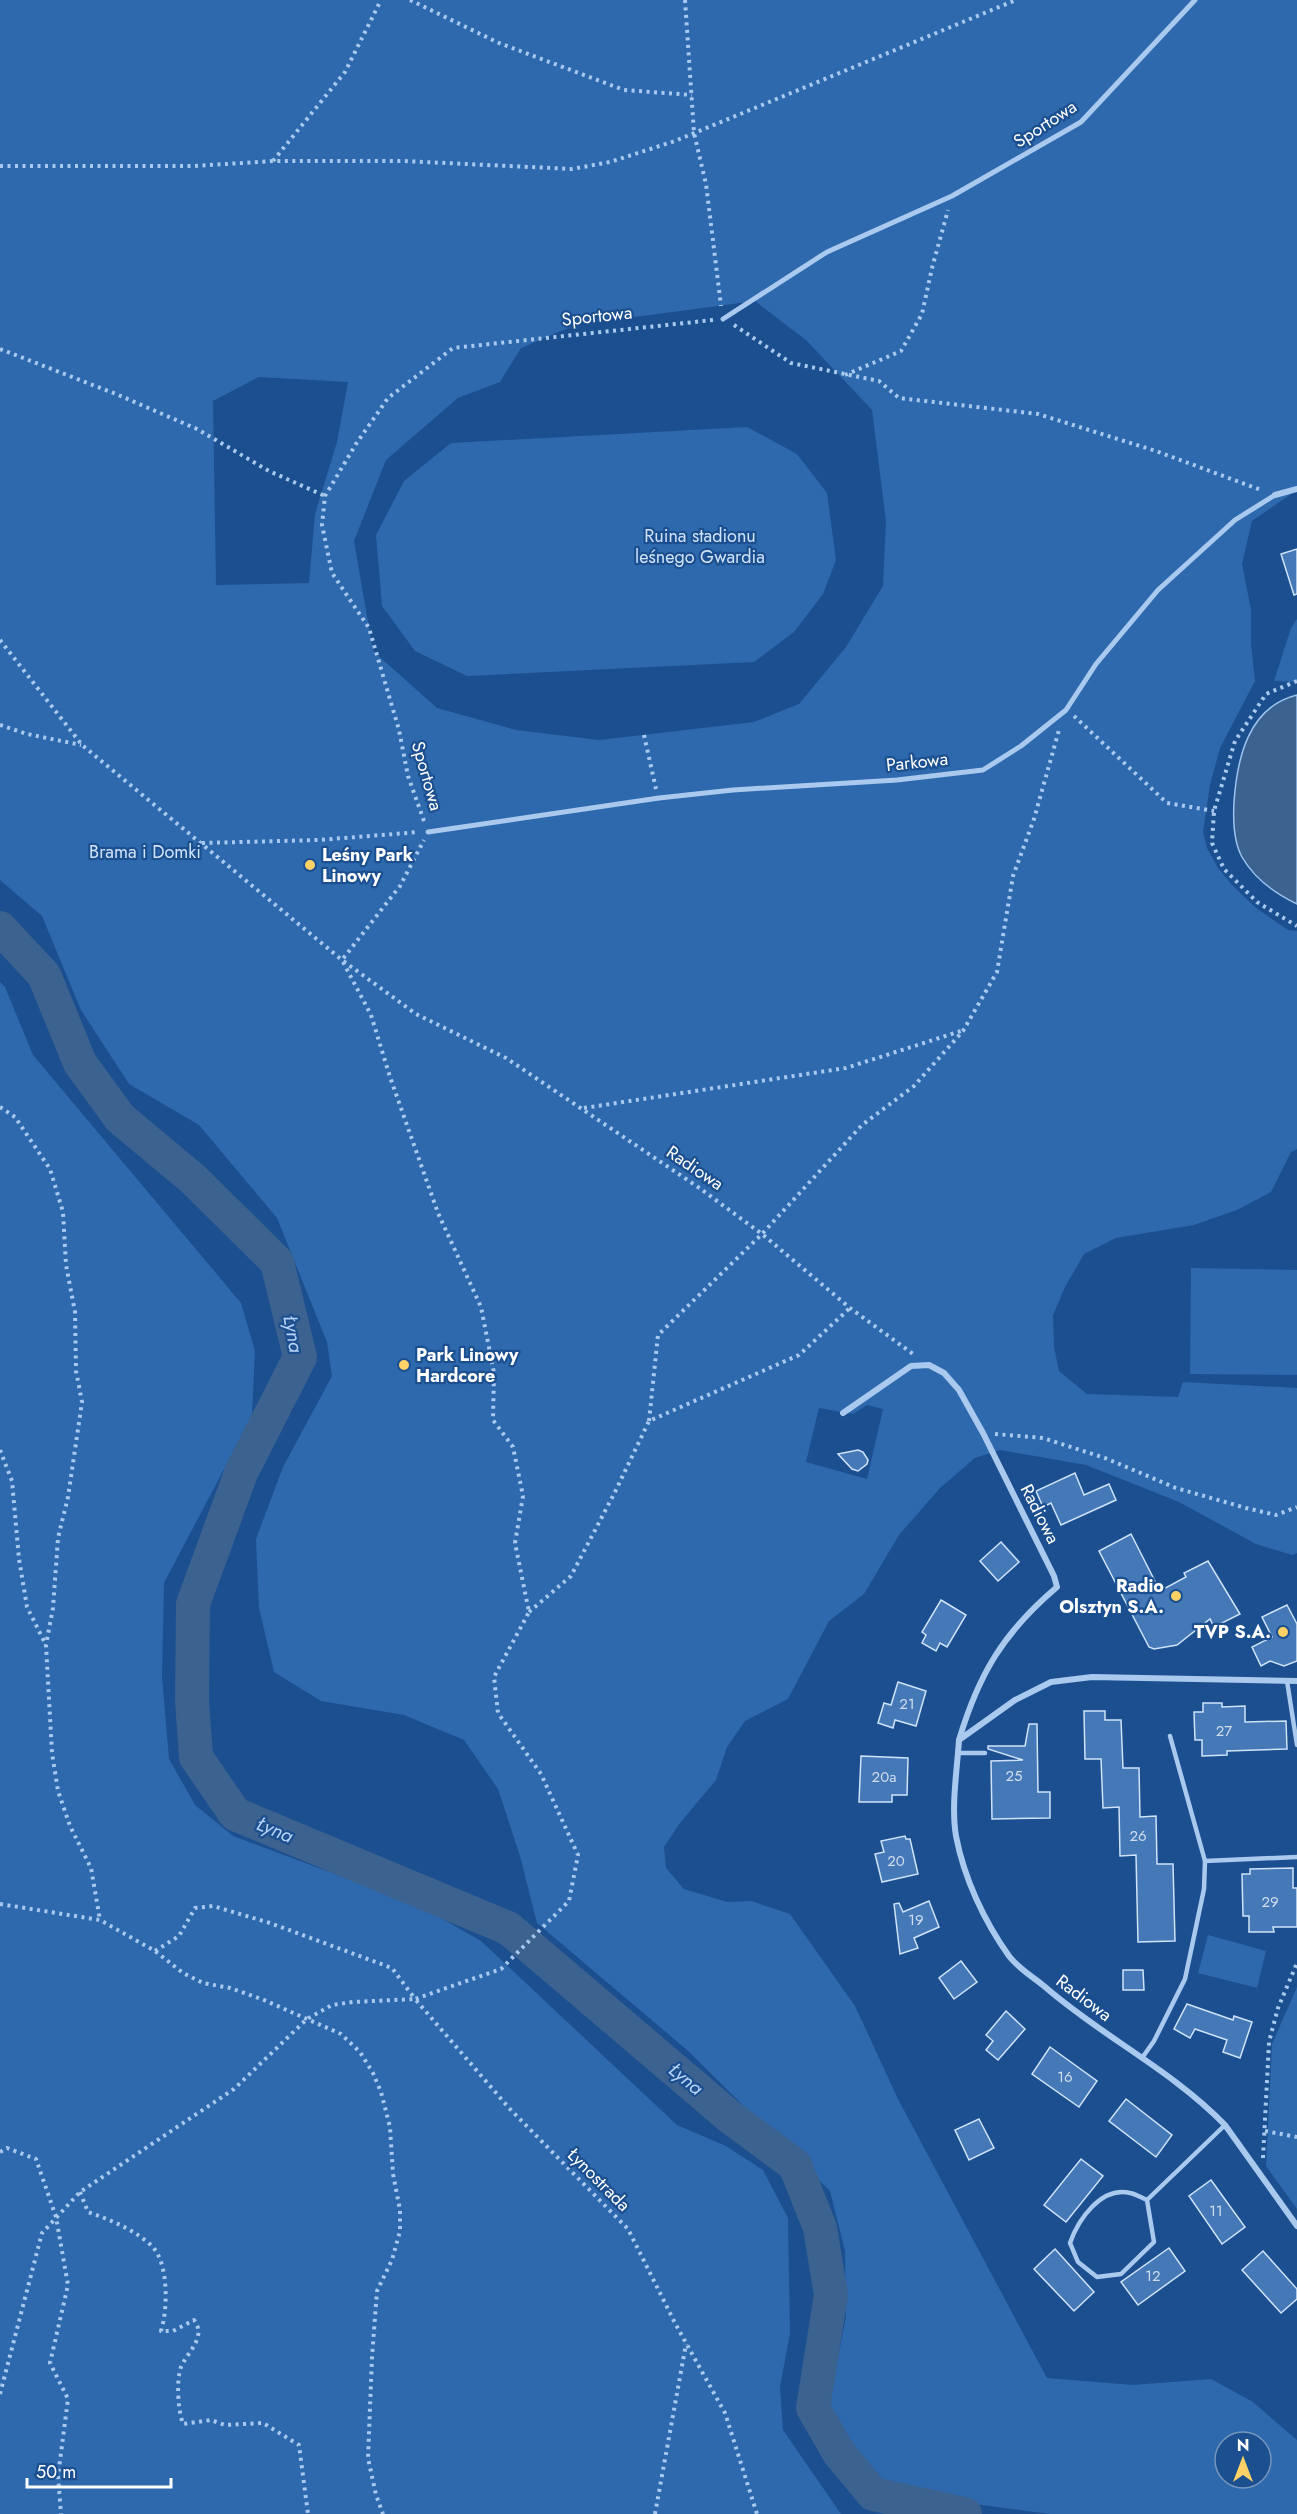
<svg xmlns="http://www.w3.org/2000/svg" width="1297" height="2514" viewBox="0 0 1297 2514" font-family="Jost,sans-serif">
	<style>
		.green { fill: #2e69ad; fill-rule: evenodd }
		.water { fill: #3c6290; stroke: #9cc4f0; stroke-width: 1.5 }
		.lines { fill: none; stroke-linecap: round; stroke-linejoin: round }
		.river { stroke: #3c6290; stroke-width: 34 }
		.building { fill: #4478b7; stroke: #cfe3fa; stroke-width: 1.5 }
		.path { stroke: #a9c9ee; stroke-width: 4; stroke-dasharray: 3 4.5; stroke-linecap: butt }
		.service { stroke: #a9c9ee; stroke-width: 4.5 }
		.pedestrian { stroke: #a9c9ee; stroke-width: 5 }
		.minor { stroke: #a9c9ee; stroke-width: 6 }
		.poi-dot { fill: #ffd166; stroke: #1b4f8f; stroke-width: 2 }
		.labels { text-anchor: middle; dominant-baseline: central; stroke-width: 4.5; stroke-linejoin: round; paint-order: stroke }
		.number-label { font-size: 15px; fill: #d0dded }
		.street-label { font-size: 18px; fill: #fff; stroke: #1b4f8f }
		.park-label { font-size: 18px; fill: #cfe3fa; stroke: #1b4f8f }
		.poi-label { font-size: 18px; font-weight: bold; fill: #fff; stroke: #1b4f8f; text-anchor: start }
		.water-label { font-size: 20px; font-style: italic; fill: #b5d3f5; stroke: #1b4f8f }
	</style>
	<rect width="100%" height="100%" fill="#1b4f8f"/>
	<g class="green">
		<path d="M0 0H1297V490L1252 521 1242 564 1251 610V644L1255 681 1220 748 1210 785 1203 832 1207 848 1218 868 1233 886 1256 908 1288 930 1297 931V1149L1291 1152 1271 1192 1237 1210 1194 1225 1116 1238 1084 1254 1065 1287 1053 1315 1054 1347 1059 1371 1087 1394 1178 1397 1183 1382 1297 1388V1553L1292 1555 1256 1544 1179 1502 1086 1465 1000 1450 975 1458 940 1488 899 1535 864 1594 829 1621 788 1699 745 1721 727 1747 716 1780 680 1823 664 1847 666 1868 684 1889 727 1902 751 1901 790 1914 855 2006 898 2099 1047 2378 1133 2385 1211 2379 1253 2402 1297 2440V2514H1050L920 2497 862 2469 828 2408 846 2317 845 2251 830 2191 687 2050 537 1923 520 1856 498 1789 464 1740 404 1715 321 1701 274 1672 259 1608 256 1539 283 1467 332 1376 327 1342 277 1218 199 1125 129 1084 81 1010 42 916 0 880ZM755 301 807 341 872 410 886 521 883 586 846 647 799 704 754 722 599 740 516 730 437 708 373 651 354 541 386 460 458 398 500 382 521 348 575 325ZM259 377 348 382 337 442 315 514 309 583 216 585 213 401ZM867 1405 883 1409 867 1479 806 1462 819 1408 853 1414ZM1225 2442H1261V2478H1225Z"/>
		<polygon points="747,427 797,454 827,493 836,560 823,594 794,632 754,662 467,676 415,651 382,606 376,535 404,481 451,443"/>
		<polygon points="1297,619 1297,682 1274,681 1291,628"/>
		<polygon points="0,982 5,987 33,1055 241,1303 255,1351 252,1416 164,1583 162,1677 169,1759 195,1805 233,1836 420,1906 481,1941 677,2125 726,2146 763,2170 788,2218 790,2333 780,2387 783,2430 841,2514 0,2514"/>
		<polygon points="1191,1268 1297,1270 1297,1375 1190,1374"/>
		<polygon points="1208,1935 1266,1951 1257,1988 1198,1973"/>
		<polygon points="1297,1987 1297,2209 1266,2166 1272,2044"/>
	</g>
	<path class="water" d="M1297 695V904C1276 894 1254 878 1242 857 1233 841 1233 820 1234 802 1237 759 1248 707 1297 695Z"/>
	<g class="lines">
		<polyline class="river" points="0,928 44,975 80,1063 120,1118 193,1179 277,1262 300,1357 241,1473 193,1604 192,1701 196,1757 235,1814 508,1928 730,2117 795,2165 820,2228 831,2295 813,2408 839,2453 873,2494 965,2514"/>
	</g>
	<g class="building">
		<polygon points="1297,549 1297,594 1294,595 1281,554"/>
		<polygon points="858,1450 863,1452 868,1460 867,1464 858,1471 852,1469 838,1454"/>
		<polygon points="1075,1473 1084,1495 1109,1484 1116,1500 1061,1525 1051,1503 1043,1507 1036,1491"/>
		<polygon points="1131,1534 1160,1591 1186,1577 1184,1573 1208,1561 1240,1614 1214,1627 1210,1619 1177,1645 1154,1649 1149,1647 1099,1551"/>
		<polygon points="1001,1542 1019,1562 998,1581 980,1561"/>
		<polygon points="941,1600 966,1615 947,1647 940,1643 936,1651 922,1643 926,1635 922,1632"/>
		<polygon points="1287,1605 1297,1624 1297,1661 1284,1666 1270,1661 1261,1666 1252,1647 1272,1637 1262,1617"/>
		<polygon points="898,1682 926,1691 916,1726 895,1720 893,1728 878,1723 884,1703 891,1705"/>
		<polygon points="1203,1703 1222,1703 1222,1707 1245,1706 1245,1722 1286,1721 1287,1749 1227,1751 1227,1755 1202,1756 1202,1740 1195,1740 1194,1712 1203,1712"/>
		<polygon points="1084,1711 1105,1711 1105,1720 1121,1720 1123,1768 1139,1768 1140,1817 1156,1816 1157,1864 1173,1864 1175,1941 1138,1942 1136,1855 1120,1856 1119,1807 1103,1808 1101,1759 1085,1759"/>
		<polygon points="1029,1724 1037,1724 1038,1792 1050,1792 1050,1818 992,1819 991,1761 1023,1760 988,1749 988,1746 1025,1746"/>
		<polygon points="861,1756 908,1758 907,1795 892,1795 892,1802 859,1802"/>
		<polygon points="905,1836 906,1839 910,1839 918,1874 882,1882 875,1854 884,1852 881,1841"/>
		<polygon points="1293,1868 1293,1888 1297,1888 1297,1927 1273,1927 1274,1932 1249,1932 1249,1916 1243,1916 1242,1874 1250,1874 1250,1869"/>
		<polygon points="929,1901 939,1927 914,1938 918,1948 900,1954 894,1904 899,1903 903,1912"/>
		<polygon points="961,1961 977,1982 954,1999 939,1978"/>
		<polygon points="1123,1970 1143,1970 1144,1990 1123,1990"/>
		<polygon points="1187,2004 1233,2020 1234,2016 1252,2022 1240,2058 1223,2052 1227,2040 1195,2029 1190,2038 1174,2029"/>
		<polygon points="1006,2011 1025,2029 998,2060 986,2050 993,2041 986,2035"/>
		<polygon points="1050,2047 1097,2081 1079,2107 1032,2074"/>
		<polygon points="1126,2099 1172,2135 1156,2157 1109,2121"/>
		<polygon points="979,2119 994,2148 969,2160 955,2130"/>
		<polygon points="1081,2159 1103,2176 1066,2222 1044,2205"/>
		<polygon points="1211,2180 1245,2227 1222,2244 1189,2196"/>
		<polygon points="1169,2248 1185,2271 1138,2305 1121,2282"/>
		<polygon points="1055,2249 1094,2292 1074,2311 1034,2269"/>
		<polygon points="1263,2251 1297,2289 1297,2299 1281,2313 1242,2270"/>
	</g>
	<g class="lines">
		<g class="path">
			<polyline points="410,0 499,43 624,90 692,95"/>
			<polyline points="685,0 694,133 706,184 721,306"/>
			<polyline points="273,161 345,72 381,0"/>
			<polyline points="0,166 195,166 273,161 403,161 572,169 610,162 675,141 1016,0"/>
			<polyline points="734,325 791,363 879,381 899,398 1038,414 1156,451 1261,490"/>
			<polyline points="0,349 116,394 197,429 269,471 325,496"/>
			<polyline points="845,375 901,351 922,314 932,268 948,210"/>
			<polyline points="0,640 82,745 342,960 416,1014 506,1058 698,1187 762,1234 850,1308 913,1354"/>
			<polyline points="1297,681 1266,694 1235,741 1214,811 1212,843 1224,869 1257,902 1297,926"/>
			<polyline points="1074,716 1167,803 1214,811"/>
			<polyline points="0,725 27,734 81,745"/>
			<polyline points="644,735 656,789"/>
			<polyline points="424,821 408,776 399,730 369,628 332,573 322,525 325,496 356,444 388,398 453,348 713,320"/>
			<polyline points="202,843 319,840 419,832"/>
			<polyline points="0,1107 15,1117 50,1169 63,1212 66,1265 75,1312 76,1371 82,1402 68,1497 58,1538 53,1608 46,1645 52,1753 58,1791 70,1826 91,1868 100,1920"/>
			<polyline points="584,1108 846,1068 961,1031"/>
			<polyline points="649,1421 658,1335 762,1234 862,1125 914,1086 963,1031 997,972 1013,876 1034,819 1059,730"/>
			<polyline points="995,1434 1043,1438 1105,1458 1176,1488 1246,1508 1276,1515 1297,1507"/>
			<polyline points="0,1450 12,1481 19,1559 27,1607 45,1643"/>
			<polyline points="529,1612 571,1576 615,1492 649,1421 799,1355 850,1308"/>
			<polyline points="0,1904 100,1920 155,1951 183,1973 203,1983 230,1988 264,2000 341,2034 360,2052 373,2073 381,2092 390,2127 393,2174 400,2210 400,2231 392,2260 377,2291 372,2357 368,2458 376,2495 383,2514"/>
			<polyline points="155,1951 179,1936 195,1908 213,1906 270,1923 392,1968 415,1999 501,1969 569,1901 578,1855 541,1774 498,1713 494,1677 529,1612 515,1543 523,1496 513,1447 493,1420 494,1373 481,1307 438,1213 390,1077 371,1015 342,960 400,886 424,840"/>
			<polyline points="1265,2131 1297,2137"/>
			<polyline points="0,2152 7,2148 36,2159 56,2217 68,2285 50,2363 68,2399 58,2476 61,2514"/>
			<polyline points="1263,2158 1269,2042 1278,2008 1297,1963"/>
			<path d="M80 2192 88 2212C111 2220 133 2229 151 2245 169 2262 168 2309 161 2331H173L194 2320C207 2337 188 2351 181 2367 176 2381 178 2410 183 2424L211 2420 225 2425 263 2423 299 2445 308 2514"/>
			<polyline points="0,2394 42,2233 80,2192 234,2089 307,2019 332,2005 353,2002 415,1999 509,2108 628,2229 676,2325 725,2413 757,2514"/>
			<polyline points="655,2514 686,2344"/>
		</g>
		<g class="service">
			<polyline points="1287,1681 1297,1745"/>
			<polyline points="958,1753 985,1753"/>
			<polyline points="1205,1861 1297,1857"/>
			<polyline points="1142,2058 1154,2041 1185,1979 1204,1889 1205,1861 1170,1736"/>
			<path d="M1147 2200 1154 2242 1121 2274 1097 2277 1078 2262 1070 2243C1078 2220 1101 2186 1130 2193 1136 2194 1142 2198 1147 2200L1225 2125"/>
		</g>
		<g class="pedestrian">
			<polyline points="723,319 827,252 952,196 1081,122 1195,0"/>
			<polyline points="428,832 659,798 733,790 897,780 983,770 1021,746 1066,710 1096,664 1158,590 1235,520 1275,495"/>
		</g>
		<g class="minor">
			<polyline points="1275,495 1297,489"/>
			<path d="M843 1413 911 1366 929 1365 944 1373 959 1390 983 1433 1054 1576 1057 1587C1004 1632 979 1673 959 1740"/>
			<path d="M1297 1681 1092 1677 1051 1682 1015 1700 959 1740C957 1771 951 1806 956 1836 964 1878 984 1921 1009 1956 1018 1968 1033 1977 1044 1986 1101 2036 1172 2070 1225 2125L1297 2226"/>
		</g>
	</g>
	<g class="poi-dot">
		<circle cx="310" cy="865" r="6"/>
		<circle cx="404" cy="1365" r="6"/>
		<circle cx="1176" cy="1596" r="6"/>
		<circle cx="1283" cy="1632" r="6"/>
	</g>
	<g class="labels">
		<g class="number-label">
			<text x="907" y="1704">21</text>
			<text x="1224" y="1731">27</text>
			<text x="1014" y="1776">25</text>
			<text x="884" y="1777">20a</text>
			<text x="1138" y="1836">26</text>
			<text x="896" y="1861">20</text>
			<text x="1270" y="1902">29</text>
			<text x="916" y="1920">19</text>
			<text x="1065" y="2077">16</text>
			<text x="1216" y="2211">11</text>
			<text x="1153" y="2276">12</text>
		</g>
		<g class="street-label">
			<text transform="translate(1045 124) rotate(-33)">Sportowa</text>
			<text transform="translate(597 316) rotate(-6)">Sportowa</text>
			<text transform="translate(917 762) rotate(-6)">Parkowa</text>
			<text transform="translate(427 776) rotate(74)">Sportowa</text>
			<text transform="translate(695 1168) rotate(34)">Radiowa</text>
			<text transform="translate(1040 1514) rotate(63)">Radiowa</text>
			<text transform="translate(1084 1998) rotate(37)">Radiowa</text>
			<text transform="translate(599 2180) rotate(45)">Łynostrada</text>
		</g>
		<g class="park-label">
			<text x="700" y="536">Ruina stadionu<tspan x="700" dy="21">leśnego Gwardia</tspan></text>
			<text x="145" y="852">Brama i Domki</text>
		</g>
		<g class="poi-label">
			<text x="322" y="855">Leśny Park<tspan x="322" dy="21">Linowy</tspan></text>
			<text x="416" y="1355">Park Linowy<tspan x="416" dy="21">Hardcore</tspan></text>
			<text x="1164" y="1586" text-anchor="end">Radio<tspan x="1164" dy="21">Olsztyn S.A.</tspan></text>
			<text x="1271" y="1632" text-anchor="end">TVP S.A.</text>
		</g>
		<g class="water-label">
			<text transform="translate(293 1334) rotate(80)">Łyna</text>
			<text transform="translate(275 1830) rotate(23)">Łyna</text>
			<text transform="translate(686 2079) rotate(40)">Łyna</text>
		</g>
	</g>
	<g transform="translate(1243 2460)"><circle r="28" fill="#1b4f8f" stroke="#7695bc" stroke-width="1.5"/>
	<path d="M0-4.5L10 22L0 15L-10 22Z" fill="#ffd166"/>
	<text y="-9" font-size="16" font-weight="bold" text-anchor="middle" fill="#ffffff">N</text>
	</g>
	<path d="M27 2478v9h144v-9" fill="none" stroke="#ffffff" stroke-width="3"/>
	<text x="36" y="2478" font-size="18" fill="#ffffff" stroke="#1b4f8f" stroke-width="4.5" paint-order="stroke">50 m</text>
</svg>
